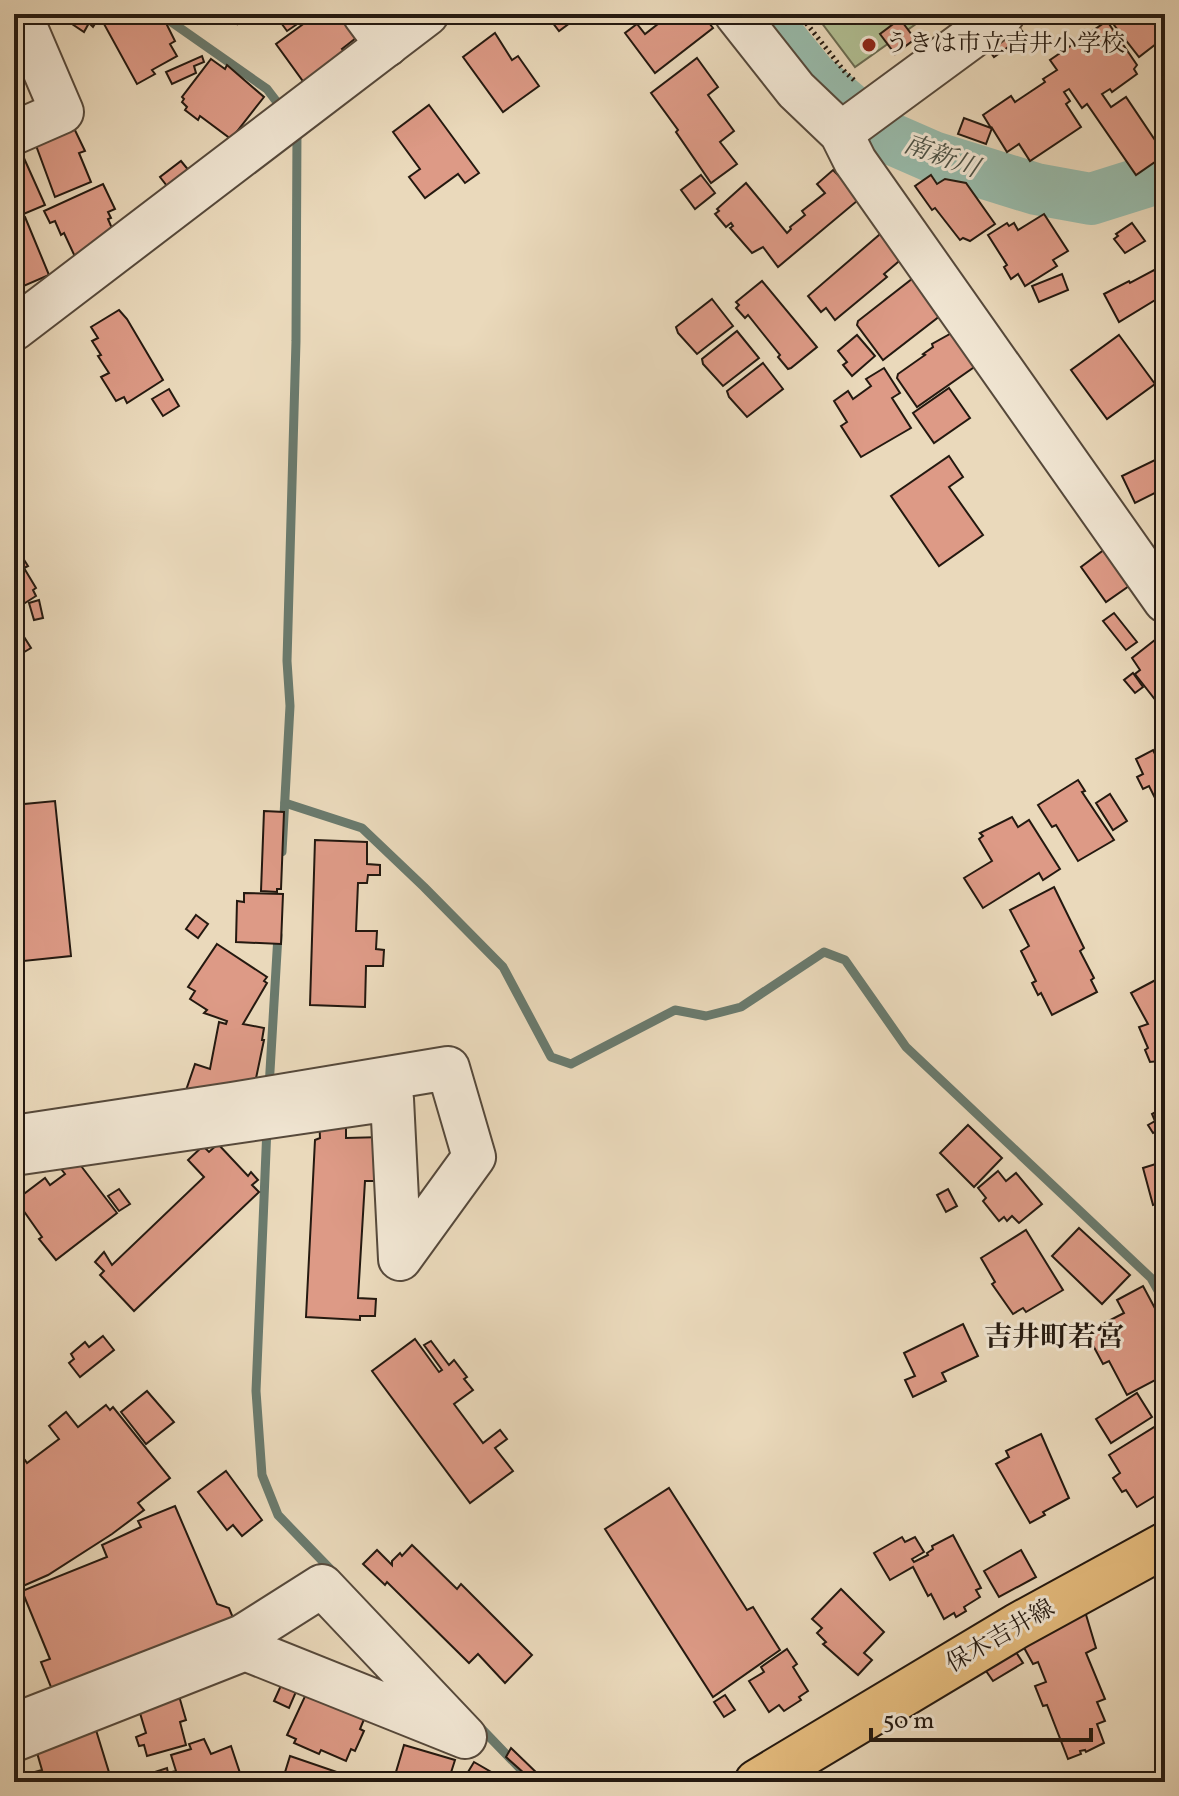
<svg xmlns="http://www.w3.org/2000/svg" width="1179" height="1796" viewBox="0 0 1179 1796" font-family="Vollkorn,'Noto Serif JP',serif">
	<style>
		.green { fill: #b1c094; stroke: #6a6c52; stroke-width: 2 }
		.lines { fill: none; stroke-linecap: round; stroke-linejoin: round }
		.stream { stroke: #6a7a6d; stroke-width: 9 }
		.river { stroke: #98bbab; stroke-width: 52 }
		.building { fill: #dd9a86; stroke: #241910; stroke-width: 2 }
		.minor-casing { stroke: #56493b; stroke-width: 46 }
		.major-casing { stroke: #241910; stroke-width: 48 }
		.path { stroke: #241910; stroke-width: 5; stroke-dasharray: 2 4; stroke-linecap: butt }
		.minor { stroke: #f1e6d3; stroke-width: 42 }
		.major { stroke: #e5bc7e; stroke-width: 44 }
		.poi-dot { fill: #8f2418; stroke: #f1e6d3; stroke-width: 3 }
		.labels { text-anchor: middle; dominant-baseline: central; stroke-width: 6; stroke-linejoin: round; paint-order: stroke }
		.poi-label { font-size: 24px; fill: #241910; stroke: #f1e6d3; text-anchor: start }
		.street-label { font-size: 24px; fill: #241910; stroke: #f1e6d3 }
		.water-label { font-size: 26px; font-style: italic; fill: #4d5246; stroke: #f1e6d3 }
		.quarter-label { font-size: 28px; font-weight: bold; fill: #241910; stroke: #f1e6d3 }
	</style>
	<rect width="100%" height="100%" fill="#ead9bb"/>
	<filter id="stains"><feTurbulence type="fractalNoise" baseFrequency=".0025" numOctaves="4"/><feColorMatrix values="0 0 0 0 .2 0 0 0 0 .09 0 0 0 0 .02 0 0 0 .5 -.17"/></filter>
	<radialGradient id="worn" r=".72"><stop offset=".6" stop-color="#630" stop-opacity="0"/><stop offset="1" stop-color="#630" stop-opacity=".3"/></radialGradient>
	<polygon class="green" points="815,14 930,14 855,67"/>
	<g class="lines">
		<g class="stream">
			<polyline points="160,14 267,89 283,110"/>
			<polyline points="285,803 362,828 424,887 503,967 551,1057 571,1064 675,1010 706,1016 741,1007 824,952 845,960 906,1047 1151,1278 1165,1303"/>
			<polyline points="282,852 290,706 287,661 296,341 297,128"/>
			<polyline points="269,1088 278,935"/>
			<polyline points="267,1127 256,1391 262,1475 278,1515 335,1574"/>
			<polyline points="477,1724 533,1782"/>
		</g>
		<polyline class="river" points="777,34 811,76 878,133 933,157 1036,189 1091,199 1161,177 1165,174"/>
	</g>
	<g class="building">
		<polygon points="61,14 101,14 93,27 89,23 84,32 60,16"/>
		<polygon points="122,14 149,14 150,16 155,14 159,22 164,19 175,41 170,44 177,56 152,70 155,74 137,84 104,24"/>
		<polygon points="218,14 247,14 242,23 238,21 237,24"/>
		<polygon points="269,14 312,14 287,31 276,16 273,19"/>
		<polygon points="317,14 345,14 356,38 342,49 346,54 305,84 276,44"/>
		<polygon points="546,14 582,14 559,31"/>
		<polygon points="658,14 702,14 713,28 655,73 625,33 637,24 645,34 663,20"/>
		<polygon points="1127,14 1165,14 1165,37 1139,57 1114,25"/>
		<polygon points="900,19 915,39 895,54 880,34"/>
		<polygon points="1107,21 1137,65 1134,69 1137,74 1112,92 1110,89 1102,94 1111,107 1126,97 1165,155 1136,175 1087,104 1082,108 1069,89 1064,92 1070,101 1066,104 1081,127 1030,161 1019,144 1007,152 992,128 986,144 958,134 964,118 991,128 983,115 1011,96 1015,102 1045,82 1043,79 1057,70 1050,60"/>
		<polygon points="1017,24 1025,35 994,57 986,46"/>
		<polygon points="495,33 512,60 518,56 539,86 503,112 463,57"/>
		<polygon points="202,56 204,62 194,66 196,73 172,84 166,72"/>
		<polygon points="697,58 718,87 708,95 734,131 720,142 737,164 711,183 676,132 678,130 651,93"/>
		<polygon points="211,59 225,69 227,65 264,97 231,139 200,116 198,120 185,110 187,107 182,102 184,99 182,97"/>
		<polygon points="429,105 479,173 465,183 458,174 425,198 409,177 420,169 393,132"/>
		<polygon points="72,124 85,151 79,153 91,182 55,197 34,140"/>
		<polygon points="19,147 45,205 14,218 14,149"/>
		<polygon points="181,161 195,178 174,195 160,177"/>
		<polygon points="833,170 841,178 844,175 863,196 778,267 763,247 752,253 730,228 733,226 731,223 726,227 715,214 719,211 717,209 746,183 787,233 791,229 790,227 805,215 802,211 825,193 817,184"/>
		<polygon points="701,175 715,193 695,209 681,190"/>
		<polygon points="931,175 937,184 945,179 966,183 995,224 970,241 963,238 960,240 935,208 932,210 915,186"/>
		<polygon points="103,184 115,209 108,212 111,218 108,219 117,240 77,261 64,233 61,235 55,221 50,223 44,211"/>
		<polygon points="1044,214 1068,251 1053,260 1057,266 1025,286 1018,274 1011,279 1004,267 1007,265 988,235 1007,223 1009,226 1014,223 1018,230"/>
		<polygon points="25,217 49,275 19,288 14,276 14,222"/>
		<polygon points="1132,223 1145,241 1125,253 1114,239 1118,236 1116,234"/>
		<polygon points="886,229 905,256 884,274 887,277 835,320 826,308 821,312 808,296"/>
		<polygon points="1154,270 1165,288 1165,294 1119,322 1104,294 1129,281 1130,283"/>
		<polygon points="1062,274 1068,290 1039,302 1032,286"/>
		<polygon points="917,275 945,312 883,360 857,325 858,321"/>
		<polygon points="762,281 817,347 791,368 788,369 778,357 780,355 748,315 745,318 736,308 739,305 736,302"/>
		<polygon points="712,299 733,326 697,354 678,333 676,327"/>
		<polygon points="119,310 127,319 163,380 127,403 124,397 116,401 101,377 109,373 98,356 101,355 92,341 98,338 91,327"/>
		<polygon points="957,330 980,363 917,407 897,378 898,374 925,355 923,354 933,347 932,344"/>
		<polygon points="737,331 759,358 723,386 703,364 702,359"/>
		<polygon points="857,335 875,356 852,376 843,365 847,362 838,351"/>
		<polygon points="1119,335 1155,384 1107,419 1071,370"/>
		<polygon points="763,363 783,389 747,417 729,397 727,391"/>
		<polygon points="884,368 900,393 892,398 911,428 861,457 841,426 847,422 834,401 848,391 853,399 871,386 866,379"/>
		<polygon points="949,388 970,418 934,443 913,413"/>
		<polygon points="169,389 179,406 163,416 152,399"/>
		<polygon points="949,456 963,477 949,487 983,535 939,566 891,496"/>
		<polygon points="1159,458 1165,470 1165,488 1135,503 1122,476"/>
		<polygon points="1105,549 1129,586 1106,602 1081,567"/>
		<polygon points="21,555 28,566 24,568 36,588 33,590 36,596 14,610 14,560"/>
		<polygon points="39,600 43,618 34,620 29,603"/>
		<polygon points="1114,613 1137,642 1126,650 1103,621"/>
		<polygon points="14,621 31,648 14,658"/>
		<polygon points="1165,632 1165,708 1159,700 1157,702 1135,674 1140,670 1132,658"/>
		<polygon points="1133,673 1143,687 1135,693 1124,680"/>
		<polygon points="1153,750 1165,774 1165,793 1155,798 1149,786 1143,789 1137,777 1143,774 1136,759"/>
		<polygon points="1078,780 1085,791 1082,792 1114,840 1078,861 1056,825 1052,827 1038,805"/>
		<polygon points="1110,794 1127,821 1113,830 1096,803"/>
		<polygon points="55,801 71,956 14,962 14,805"/>
		<polygon points="264,811 284,812 281,889 277,889 277,892 261,891"/>
		<polygon points="1012,817 1018,827 1029,820 1060,869 1043,880 1039,873 983,908 964,878 992,861 979,839 983,836 980,833"/>
		<polygon points="315,840 367,842 367,864 380,865 380,875 368,875 367,883 358,883 356,931 377,931 376,949 384,950 383,966 366,966 365,1007 310,1005"/>
		<polygon points="1054,887 1084,948 1080,951 1094,978 1091,980 1097,992 1052,1015 1041,993 1038,995 1032,983 1036,981 1021,951 1029,946 1010,910"/>
		<polygon points="244,893 283,894 281,944 236,942 237,901 244,902"/>
		<polygon points="196,915 208,924 198,938 186,929"/>
		<polygon points="217,944 267,977 264,981 267,983 243,1024 264,1028 262,1040 264,1040 254,1088 182,1102 195,1064 210,1069 219,1022 226,1024 227,1021 204,1013 207,1010 190,999 195,991 188,987"/>
		<polygon points="1165,975 1165,1007 1163,1008 1165,1012 1165,1075 1159,1061 1150,1062 1145,1050 1148,1048 1139,1027 1148,1024 1131,993"/>
		<polygon points="1165,1107 1165,1140 1159,1130 1153,1133 1148,1125 1155,1121 1152,1114"/>
		<polygon points="346,1114 346,1138 383,1137 377,1181 365,1181 358,1298 376,1299 375,1316 360,1316 360,1320 306,1317 315,1140 320,1138 319,1115"/>
		<polygon points="968,1125 1002,1158 974,1187 940,1153"/>
		<polygon points="218,1144 248,1176 251,1172 258,1180 252,1185 259,1192 134,1311 100,1275 104,1271 95,1262 104,1252 112,1265 204,1177 188,1160 203,1146 209,1152"/>
		<polygon points="1165,1161 1165,1201 1153,1205 1143,1168"/>
		<polygon points="78,1162 117,1213 56,1260 39,1239 42,1237 16,1200 45,1178 50,1185 65,1174 58,1165"/>
		<polygon points="998,1171 1006,1181 1016,1173 1042,1204 1019,1223 1012,1216 1007,1221 1004,1217 999,1221 983,1201 986,1198 978,1188"/>
		<polygon points="119,1189 130,1204 119,1211 108,1196"/>
		<polygon points="948,1189 957,1206 946,1212 937,1195"/>
		<polygon points="1165,1206 1165,1234 1158,1234 1157,1207"/>
		<polygon points="1079,1228 1130,1275 1102,1304 1052,1256"/>
		<polygon points="1026,1230 1063,1290 1026,1312 1023,1308 1013,1314 992,1284 995,1282 981,1258"/>
		<polygon points="1143,1286 1165,1327 1165,1332 1157,1336 1165,1351 1165,1375 1127,1395 1109,1361 1103,1364 1088,1336 1091,1330 1124,1313 1117,1300"/>
		<polygon points="963,1324 978,1356 942,1373 946,1381 913,1397 905,1380 915,1376 904,1353"/>
		<polygon points="103,1336 114,1350 80,1377 69,1363 74,1359 71,1354 85,1342 89,1347"/>
		<polygon points="415,1339 439,1372 442,1370 424,1345 431,1341 449,1365 454,1360 467,1377 464,1379 473,1390 454,1404 483,1443 500,1430 507,1439 495,1448 513,1471 470,1503 372,1371"/>
		<polygon points="147,1391 174,1422 146,1444 121,1412"/>
		<polygon points="1137,1393 1152,1417 1111,1443 1096,1419"/>
		<polygon points="106,1405 110,1410 113,1407 170,1478 138,1503 144,1510 112,1534 48,1575 14,1590 14,1467 25,1460 27,1463 59,1439 49,1426 66,1412 78,1427"/>
		<polygon points="1156,1426 1165,1441 1165,1490 1137,1507 1126,1490 1122,1492 1113,1478 1120,1473 1109,1455"/>
		<polygon points="1041,1434 1069,1498 1043,1512 1045,1515 1030,1523 996,1464 1009,1457 1006,1451"/>
		<polygon points="226,1471 262,1520 242,1536 233,1525 227,1530 198,1492"/>
		<polygon points="669,1488 747,1610 753,1607 780,1650 713,1697 605,1529"/>
		<polygon points="175,1506 217,1604 229,1608 238,1630 57,1702 41,1662 50,1659 22,1591 107,1557 102,1545 141,1527 138,1521"/>
		<polygon points="953,1535 981,1588 976,1590 980,1597 964,1607 966,1611 956,1617 954,1613 944,1619 931,1594 928,1596 913,1567 890,1580 874,1553 902,1537 905,1542 915,1537 924,1552 912,1559 914,1562 928,1555 927,1553 933,1549 932,1546"/>
		<polygon points="412,1545 457,1589 461,1584 532,1655 505,1683 478,1654 469,1663 387,1582 385,1585 363,1564 377,1550 392,1565 392,1561 400,1553 402,1556"/>
		<polygon points="1021,1550 1036,1577 999,1597 984,1571"/>
		<polygon points="841,1589 884,1632 864,1653 872,1660 858,1675 823,1644 826,1642 817,1633 822,1628 812,1619"/>
		<polygon points="1084,1608 1096,1648 1086,1653 1105,1699 1097,1702 1105,1721 1097,1724 1104,1743 1086,1752 1085,1750 1080,1751 1081,1754 1068,1759 1047,1705 1043,1706 1035,1686 1046,1682 1038,1662 1033,1664 1022,1644"/>
		<polygon points="787,1649 797,1664 793,1667 808,1691 799,1697 801,1700 784,1711 779,1705 769,1712 749,1681 764,1672 761,1667"/>
		<polygon points="1014,1649 1023,1663 993,1681 984,1668"/>
		<polygon points="283,1681 298,1687 289,1708 274,1701"/>
		<polygon points="177,1689 186,1720 180,1722 186,1745 147,1756 144,1745 139,1746 136,1737 146,1733 136,1700"/>
		<polygon points="307,1692 365,1717 360,1729 364,1731 355,1751 351,1749 346,1761 321,1750 319,1754 294,1743 296,1739 287,1735"/>
		<polygon points="725,1695 735,1710 724,1717 714,1702"/>
		<polygon points="92,1717 112,1782 27,1782 24,1775 42,1770 33,1739"/>
		<polygon points="204,1739 211,1754 231,1746 243,1782 154,1782 152,1773 167,1768 168,1773 176,1771 171,1755 191,1749 189,1744"/>
		<polygon points="404,1745 455,1760 448,1782 393,1782"/>
		<polygon points="511,1748 540,1776 534,1782 506,1757"/>
		<polygon points="290,1756 363,1781 363,1782 282,1782"/>
		<polygon points="474,1762 498,1776 495,1782 462,1782"/>
	</g>
	<g class="lines">
		<g class="minor-casing">
			<g id="minor">
				<polyline points="364,14 387,45"/>
				<polyline points="736,14 796,90 841,133 855,161 1165,601"/>
				<polyline points="14,133 62,112 20,14"/>
				<polyline points="841,133 1003,14"/>
				<polyline points="14,329 427,14"/>
				<polyline points="14,1137 232,1104 448,1068 474,1157 400,1259 392,1099 14,1154"/>
				<polyline points="14,1725 243,1636 322,1586 465,1737 245,1649 14,1740"/>
			</g>
		</g>
		<g class="major-casing">
			<polyline id="major" points="757,1782 1017,1626 1165,1545"/>
		</g>
		<polyline class="path" points="799,14 845,72 855,81"/>
		<use href="#minor" class="minor"/>
		<use href="#major" class="major"/>
	</g>
	<circle class="poi-dot" cx="869" cy="45" r="8"/>
	<g class="labels">
		<g class="poi-label">
			<text x="885" y="45">うきは市立吉井小学校</text>
		</g>
		<g class="street-label">
			<text transform="translate(1001 1637) rotate(-30)">保木吉井線</text>
		</g>
		<g class="water-label">
			<text transform="translate(941 157) rotate(20)">南新川</text>
		</g>
		<g class="quarter-label">
			<text x="1054" y="1338">吉井町若宮</text>
		</g>
	</g>
	<rect width="1179" height="1796" fill="none" stroke="#ead9bb" stroke-width="48"/>
	<rect x="16" y="16" width="1147" height="1764" fill="none" stroke="#241910" stroke-width="4"/>
	<rect x="24" y="24" width="1131" height="1748" fill="none" stroke="#241910" stroke-width="2"/>
	<path d="M871 1728v12h220v-12" fill="none" stroke="#241910" stroke-width="4"/>
	<text x="883" y="1728" font-size="24" fill="#241910" stroke="#f1e6d3" stroke-width="6" paint-order="stroke">50 m</text>
	<rect width="100%" height="100%" filter="url(#stains)"/>
	<rect width="100%" height="100%" fill="url(#worn)"/>
</svg>
